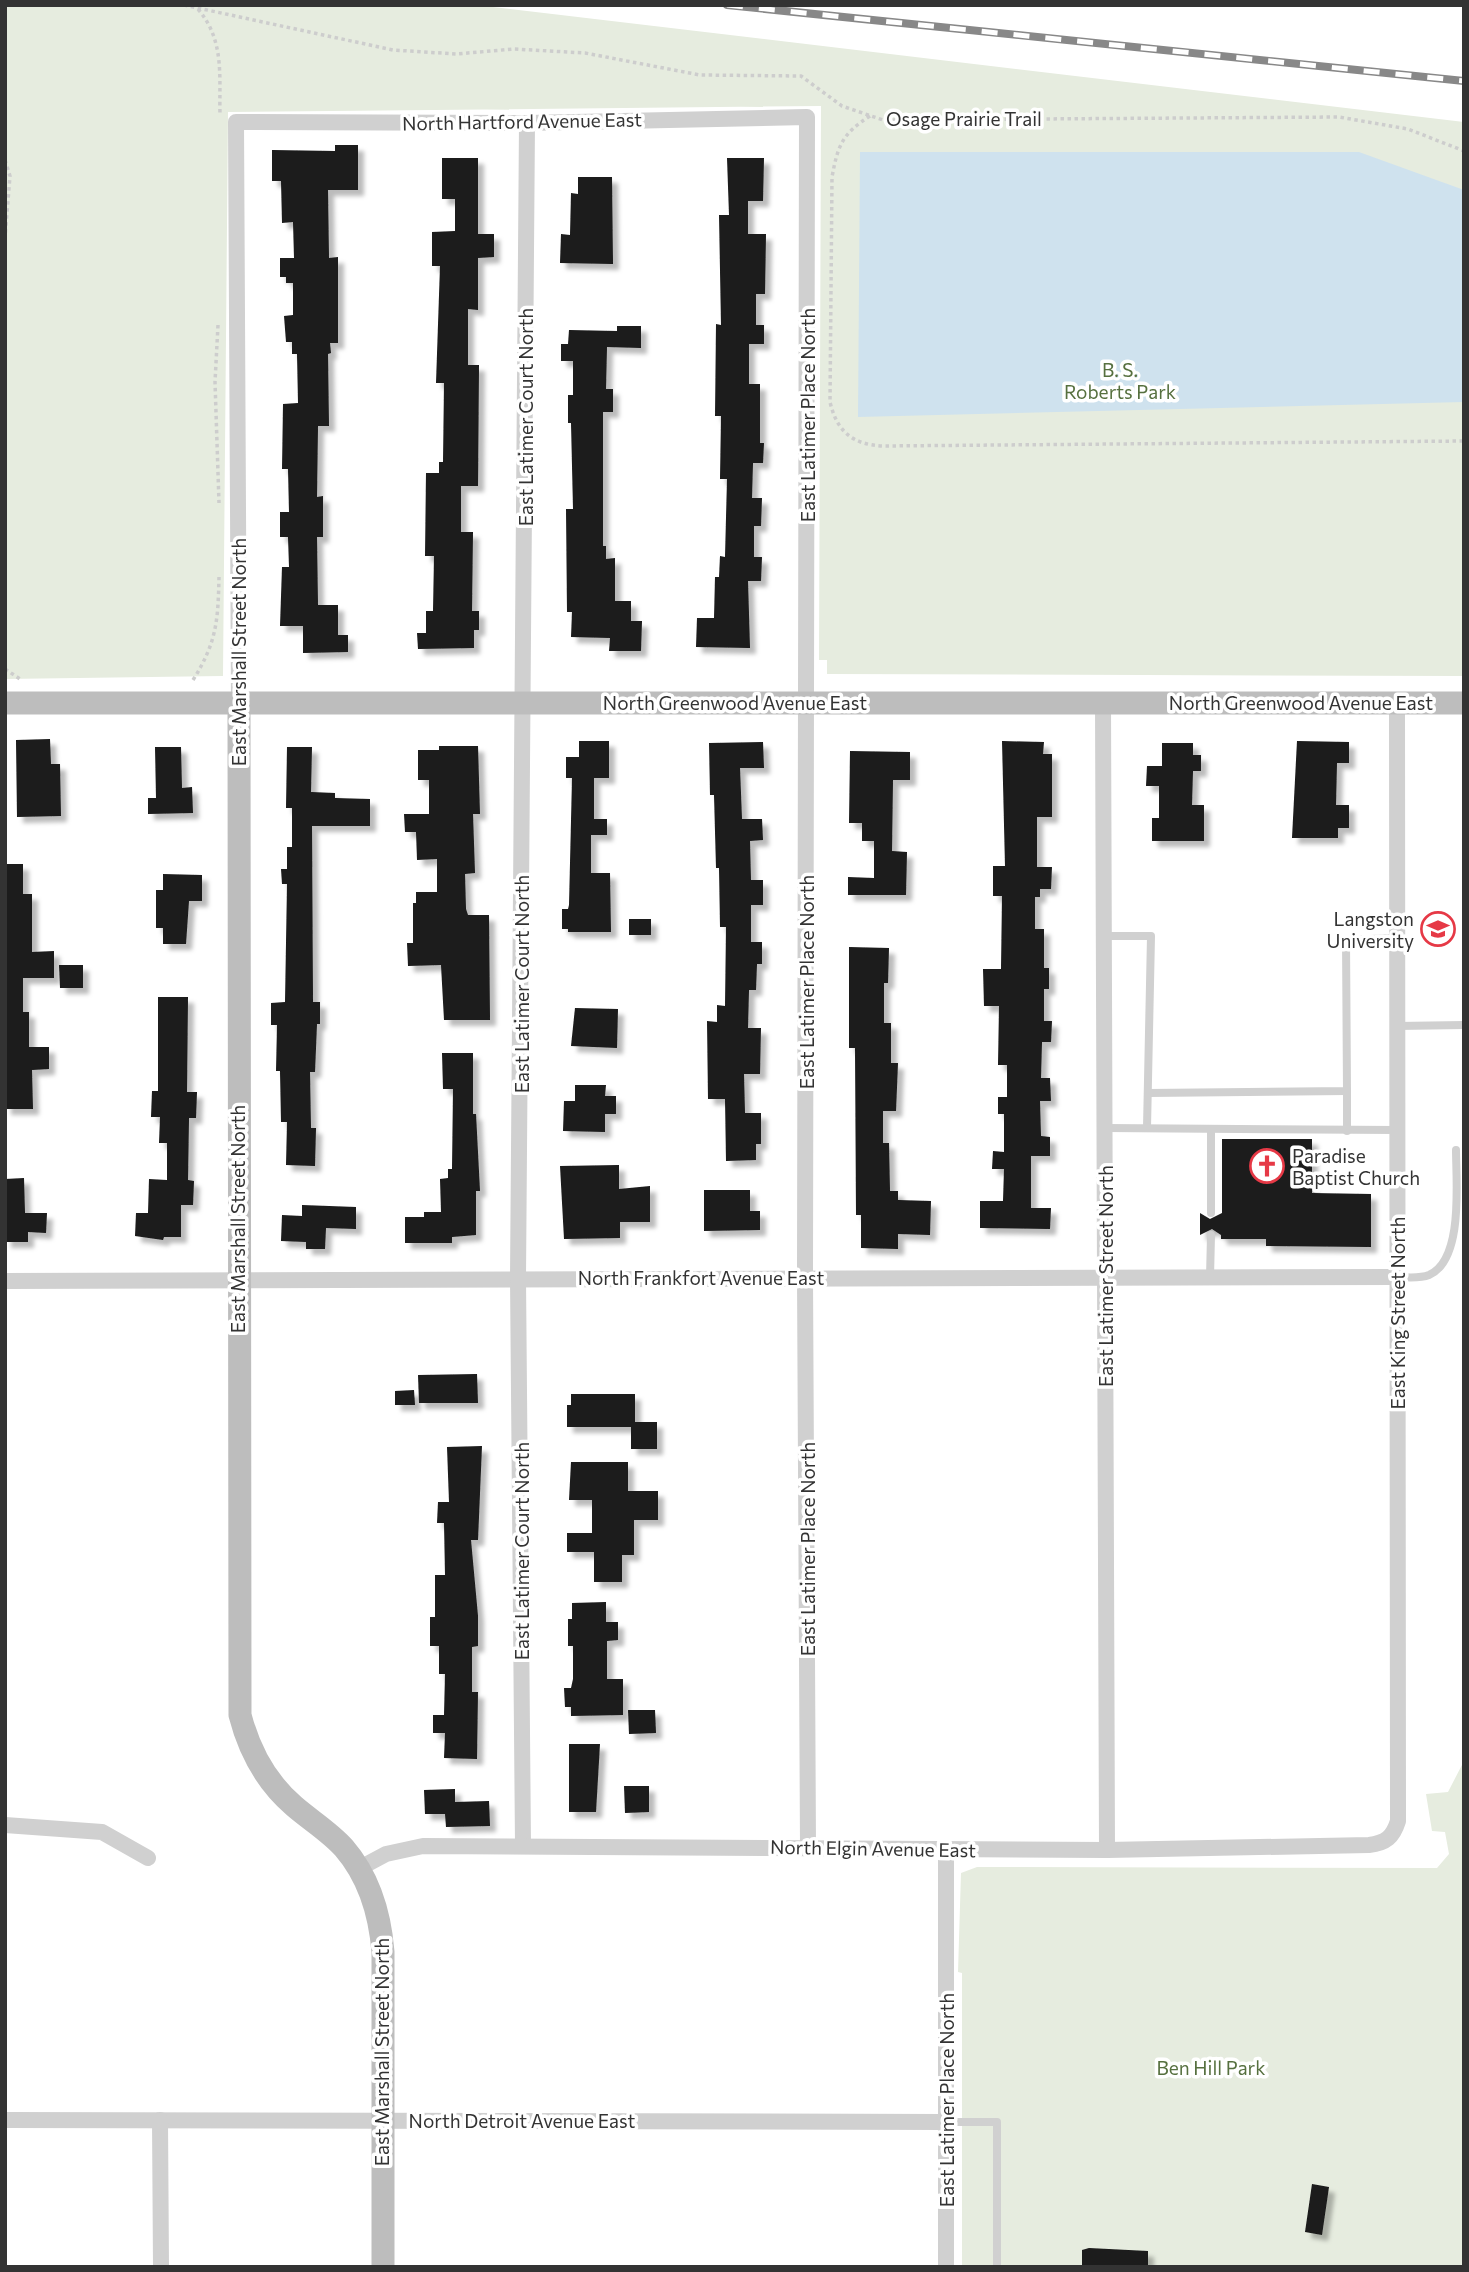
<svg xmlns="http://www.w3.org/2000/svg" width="1469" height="2272" viewBox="0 0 1469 2272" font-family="Commissioner,sans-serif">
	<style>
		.green { fill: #e6ecdf }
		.water { fill: #cfe2ee }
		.building { fill: #1a1a1a; filter: url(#shadow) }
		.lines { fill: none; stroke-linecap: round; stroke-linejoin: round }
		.path { stroke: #cdcdcd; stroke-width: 3.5; stroke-dasharray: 3.5 3.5; stroke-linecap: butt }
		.lane { stroke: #d0d0d0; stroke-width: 8 }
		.street { stroke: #d0d0d0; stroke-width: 16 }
		.secondary { stroke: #bdbdbd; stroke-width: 23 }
		.rail-casing { stroke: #888; stroke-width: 8 }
		.rail { stroke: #fff; stroke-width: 5; stroke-dasharray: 16; stroke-linecap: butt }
		.labels { text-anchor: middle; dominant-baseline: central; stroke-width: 7; stroke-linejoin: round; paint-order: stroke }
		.street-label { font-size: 19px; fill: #333; stroke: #fff }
		.park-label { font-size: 19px; fill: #56703f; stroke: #fff }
		.poi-label { font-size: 19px; fill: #333; stroke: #fff; text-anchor: end }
	</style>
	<defs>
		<filter id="shadow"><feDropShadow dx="6" dy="6" stdDeviation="2" flood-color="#0004"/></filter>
	</defs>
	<rect width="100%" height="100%" fill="#fff"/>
	<g class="green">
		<polygon points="5,5 476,5 1464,122 1464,676 827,674 827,660 819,660 821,106 228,112 223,676 5,679"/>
		<polygon points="1464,1761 1464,2267 962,2267 962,1973 958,1972 961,1873 977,1867 1437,1868 1449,1854 1445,1832 1432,1831 1426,1794 1448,1792"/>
	</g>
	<polygon class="water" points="860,152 1359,152 1464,190 1464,402 858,417"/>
	<g class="building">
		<polygon points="335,145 358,145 358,190 328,190 329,258 338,257 338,343 330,343 331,353 328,354 329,426 318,426 317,497 323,496 323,537 317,537 318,605 338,605 338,635 348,635 348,652 303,653 303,626 280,626 282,567 289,567 288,537 280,537 280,512 289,512 288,469 282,469 283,404 298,403 297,354 292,354 292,342 286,342 284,316 293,315 293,283 286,283 286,277 280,277 280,258 294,258 293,222 282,223 281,181 272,181 272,150 335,151"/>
		<polygon points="442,158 478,158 478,234 494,234 494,257 478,258 478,310 468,309 468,365 479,365 478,486 461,486 461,532 473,532 472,611 479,611 479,630 474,630 474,648 418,649 417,633 426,633 426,611 433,611 434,556 425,556 426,473 439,473 439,462 443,462 444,383 436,383 440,266 432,266 432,232 455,231 455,199 442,199"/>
		<polygon points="727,158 764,158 763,201 748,201 748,234 766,234 765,294 756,294 756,325 764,325 764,344 749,344 749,384 760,384 760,443 764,443 763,463 753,463 752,498 762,498 761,526 754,526 754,557 762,557 761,581 748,581 750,648 696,647 697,618 714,618 715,577 719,577 720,556 725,557 727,479 720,479 721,416 715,416 716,324 721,325 719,215 729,215"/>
		<polygon points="578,177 612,177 613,264 560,263 561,234 570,235 571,193 578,194"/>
		<polygon points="617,326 641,326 641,348 607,347 606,389 613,389 613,412 603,412 603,546 606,546 606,559 615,558 615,601 631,601 631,621 642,621 641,651 609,651 610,638 571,637 572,612 567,612 566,509 573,509 571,423 568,423 568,395 573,395 573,361 561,361 561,344 568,344 569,330 617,331"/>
		<polygon points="50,739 51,764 60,764 61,816 17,817 16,740"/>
		<polygon points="579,741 609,741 609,778 594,778 594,819 607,819 607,835 591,835 591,873 610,873 611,932 568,932 568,929 562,929 562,909 568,909 569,905 571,821 572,778 566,778 566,757 579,757"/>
		<polygon points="1002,741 1044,742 1043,754 1052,754 1052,817 1037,817 1037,867 1052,867 1051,889 1040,889 1040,897 1035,897 1035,929 1044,929 1044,968 1049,968 1049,989 1044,989 1044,1021 1052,1021 1051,1042 1042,1042 1041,1078 1050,1078 1051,1101 1040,1101 1041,1136 1050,1137 1050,1156 1031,1156 1031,1208 1051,1208 1050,1229 980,1228 980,1201 1003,1201 1004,1169 992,1169 993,1151 1004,1152 1004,1114 998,1114 998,1097 1007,1097 1007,1065 998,1065 999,1006 984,1006 983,969 1001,969 1002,896 993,896 993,866 1005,866"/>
		<polygon points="1297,741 1349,742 1349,763 1337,763 1336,805 1349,805 1349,828 1338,828 1338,838 1292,838"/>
		<polygon points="763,742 764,768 740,768 742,819 762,819 763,840 750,841 751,880 763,880 763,905 751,905 751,942 762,942 762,964 757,964 756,990 749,990 748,1028 761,1028 760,1074 744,1074 745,1113 761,1113 761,1144 756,1144 756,1160 726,1161 725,1099 708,1099 707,1021 717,1022 717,1005 725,1006 726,927 720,927 719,868 716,868 714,795 710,795 709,743"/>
		<polygon points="1162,743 1193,743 1193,755 1201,755 1201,771 1193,771 1192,805 1204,805 1204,841 1152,841 1152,818 1159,818 1159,786 1146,786 1147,766 1162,766"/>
		<polygon points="439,746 478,746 480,814 473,814 475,873 465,874 466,909 468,915 489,915 490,1020 444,1020 441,965 408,966 407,943 413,943 413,903 416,903 416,892 437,892 437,859 417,860 416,832 405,832 404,814 429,814 429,780 418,780 418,750 439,750"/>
		<polygon points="155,747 181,747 182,788 192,787 193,813 148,814 148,798 156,798"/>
		<polygon points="287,747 312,747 311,792 335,793 335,798 370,799 370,826 312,826 313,1002 320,1002 320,1024 317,1024 315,1072 310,1072 311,1128 316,1128 315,1166 286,1165 287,1122 281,1122 280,1071 276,1071 277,1025 271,1025 271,1003 285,1002 287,884 282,884 281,869 287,869 287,847 292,847 292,808 286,808"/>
		<polygon points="850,751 910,752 910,780 893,780 892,851 907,852 906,895 848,895 848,877 874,878 874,841 862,841 862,823 849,823"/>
		<polygon points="5,864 23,864 23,894 32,894 32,952 54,951 54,978 23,978 23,1012 29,1012 29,1047 49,1047 49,1069 32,1070 33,1109 5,1109"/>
		<polygon points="163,874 202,875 202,901 189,901 186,944 163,944 163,928 156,928 156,890 163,890"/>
		<rect x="629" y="919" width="22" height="16"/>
		<polygon points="849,947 889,948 888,983 884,983 884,1023 891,1023 891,1063 898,1063 896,1111 883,1111 883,1143 889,1143 890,1191 898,1191 898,1200 931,1201 930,1235 898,1234 898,1249 861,1248 861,1215 856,1215 855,1048 849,1048"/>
		<polygon points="59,965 83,965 83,988 60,988"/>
		<polygon points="158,997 188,997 187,1092 197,1092 196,1118 189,1118 188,1180 194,1181 193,1205 181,1205 181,1237 164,1237 163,1240 135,1236 136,1213 148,1213 149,1179 167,1180 167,1143 159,1143 160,1117 151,1117 152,1091 158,1091"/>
		<polygon points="575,1008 618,1009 617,1048 571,1046"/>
		<polygon points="442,1053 473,1053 473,1114 476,1114 480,1191 476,1191 476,1235 452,1237 452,1243 405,1243 405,1217 424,1217 424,1212 441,1212 440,1179 448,1178 448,1169 452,1169 453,1089 443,1089"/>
		<polygon points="575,1085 606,1085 605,1096 616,1096 616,1114 605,1114 605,1132 563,1131 564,1101 575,1101"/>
		<polygon points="1222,1139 1312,1139 1312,1193 1371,1194 1371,1247 1266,1246 1266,1239 1221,1239 1221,1235 1212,1229 1200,1235 1200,1213 1210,1219 1222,1213"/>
		<polygon points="619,1165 619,1189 650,1186 650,1222 620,1222 620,1238 564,1239 560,1166"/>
		<polygon points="24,1178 25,1213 47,1213 46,1233 28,1232 28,1242 5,1242 5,1179"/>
		<polygon points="704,1190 750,1190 750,1211 760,1211 760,1230 704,1231"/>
		<polygon points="302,1205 356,1207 356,1229 326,1228 325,1249 306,1249 306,1242 281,1241 282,1215 302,1216"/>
		<polygon points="477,1374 478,1403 419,1403 418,1375"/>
		<polygon points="414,1390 415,1405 395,1405 395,1391"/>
		<polygon points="571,1394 635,1394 635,1422 657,1422 657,1449 631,1449 631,1427 567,1427 567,1405 571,1405"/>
		<polygon points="482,1446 478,1540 471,1540 478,1616 478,1646 472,1647 472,1692 478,1692 477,1759 444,1758 445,1733 433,1733 433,1715 444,1715 445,1674 439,1674 439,1646 430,1646 430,1617 435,1617 435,1575 445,1575 444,1523 437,1523 438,1502 449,1502 447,1447"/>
		<polygon points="571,1462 628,1462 628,1491 658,1491 658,1520 634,1520 634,1555 622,1555 622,1582 594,1582 594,1552 567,1552 567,1533 592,1533 592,1500 569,1500"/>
		<polygon points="606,1602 606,1622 618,1622 618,1640 607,1641 607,1679 623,1679 623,1715 571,1716 571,1707 565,1707 564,1688 571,1688 573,1679 573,1646 568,1646 568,1619 572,1619 572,1603"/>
		<polygon points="628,1710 655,1710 656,1733 629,1734"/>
		<polygon points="569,1744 600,1744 596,1812 569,1812"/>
		<polygon points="624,1786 649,1786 649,1812 625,1813"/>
		<polygon points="455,1789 455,1802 489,1801 490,1826 446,1827 445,1814 425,1814 424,1790"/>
		<polygon points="1312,2184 1329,2187 1322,2235 1305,2232"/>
		<polygon points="1089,2248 1148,2251 1148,2267 1082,2267 1082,2250"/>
	</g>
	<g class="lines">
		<g class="path">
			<polyline points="184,5 393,50 456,54 514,49 585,53 700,75 801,76 842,106 883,120 1339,117 1408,129 1464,151"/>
			<path d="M198 9C225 41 219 76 220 115"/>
			<path d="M870 116C842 134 838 145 832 177L830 402C837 432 853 445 884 446L1464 441"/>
			<polyline points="5,160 10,176 5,238"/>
			<polyline points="218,325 215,382 219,503"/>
			<polyline points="5,669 20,679"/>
			<path d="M193 680C217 642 218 620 219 577"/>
		</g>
		<g class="lane">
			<polyline points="1105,936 1151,936 1147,1128"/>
			<polyline points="1397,1026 1464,1025"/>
			<polyline points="1148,1093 1347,1091 1346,940 1395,938"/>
			<polyline points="1106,1128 1396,1130"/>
			<polyline points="1347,1131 1347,1091"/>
			<polyline points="1211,1213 1211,1129"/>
			<path d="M1396 1277C1407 1277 1419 1279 1429 1275 1464 1260 1456 1181 1456 1150"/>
			<polyline points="1210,1278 1211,1235"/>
			<polyline points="946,2122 997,2122 997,2267"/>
		</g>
		<g class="street">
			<polyline points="239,702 236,122 527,123 807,117 805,1277 808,1847"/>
			<polyline points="1103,702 1107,1850"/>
			<polyline points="5,1281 1396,1277"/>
			<polyline points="5,1825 102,1832 148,1858"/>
			<polyline points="523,1845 518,1278 527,123"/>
			<polyline points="946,1849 946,2267"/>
			<path d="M358 1869 386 1854 423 1846 1107 1850 1369 1845C1386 1843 1393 1837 1398 1821L1397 703"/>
			<polyline points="5,2120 946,2122"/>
			<polyline points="160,2120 161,2267"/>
		</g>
		<g class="secondary">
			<path d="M239 702 240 1715C249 1750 266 1782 294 1806 310 1820 330 1832 344 1848 369 1877 380 1914 383 1952V2267"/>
			<polyline points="5,703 1464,703"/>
		</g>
		<g class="rail-casing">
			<polyline id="rail" points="727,5 1464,81"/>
		</g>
		<use href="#rail" class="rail"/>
	</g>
	<defs>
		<g id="university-ring" transform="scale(1.75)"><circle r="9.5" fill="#fff" stroke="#e63946" stroke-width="1.5"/><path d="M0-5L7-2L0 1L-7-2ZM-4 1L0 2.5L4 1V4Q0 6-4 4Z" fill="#e63946"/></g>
		<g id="church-ring" transform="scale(1.75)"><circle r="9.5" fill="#fff" stroke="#e63946" stroke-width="1.5"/><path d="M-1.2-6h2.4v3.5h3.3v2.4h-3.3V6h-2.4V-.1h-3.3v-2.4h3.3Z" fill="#e63946"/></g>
	</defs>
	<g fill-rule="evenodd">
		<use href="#university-ring" x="1438" y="929"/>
		<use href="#church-ring" x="1267" y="1166"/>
	</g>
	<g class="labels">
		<g class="street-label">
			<text x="964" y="118">Osage Prairie Trail</text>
			<text transform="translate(522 121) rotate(-1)">North Hartford Avenue East</text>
			<text transform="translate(807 415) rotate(-90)">East Latimer Place North</text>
			<text transform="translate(525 417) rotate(-90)">East Latimer Court North</text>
			<text transform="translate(238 652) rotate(-90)">East Marshall Street North</text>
			<text x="735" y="702">North Greenwood Avenue East</text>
			<text x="1301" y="702">North Greenwood Avenue East</text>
			<text transform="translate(806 982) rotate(-90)">East Latimer Place North</text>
			<text transform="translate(521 984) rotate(-90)">East Latimer Court North</text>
			<text transform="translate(237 1219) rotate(-90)">East Marshall Street North</text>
			<text transform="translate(1105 1276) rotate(-90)">East Latimer Street North</text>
			<text x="701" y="1277">North Frankfort Avenue East</text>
			<text transform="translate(1397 1313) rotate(-90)">East King Street North</text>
			<text transform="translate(807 1549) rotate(-90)">East Latimer Place North</text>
			<text transform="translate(521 1551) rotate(-90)">East Latimer Court North</text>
			<text transform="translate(873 1848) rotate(1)">North Elgin Avenue East</text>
			<text transform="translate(381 2052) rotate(-90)">East Marshall Street North</text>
			<text transform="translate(946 2100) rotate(-90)">East Latimer Place North</text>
			<text x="522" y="2120">North Detroit Avenue East</text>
		</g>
		<g class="park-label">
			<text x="1120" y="369">B. S.<tspan x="1120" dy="22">Roberts Park</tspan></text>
			<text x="1211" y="2067">Ben Hill Park</text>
		</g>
		<g class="poi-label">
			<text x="1414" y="918">Langston<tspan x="1414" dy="22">University</tspan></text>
			<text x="1292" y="1155" text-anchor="start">Paradise<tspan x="1292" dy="22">Baptist Church</tspan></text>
		</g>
	</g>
	<rect width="1469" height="2272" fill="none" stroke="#333333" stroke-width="14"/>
</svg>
